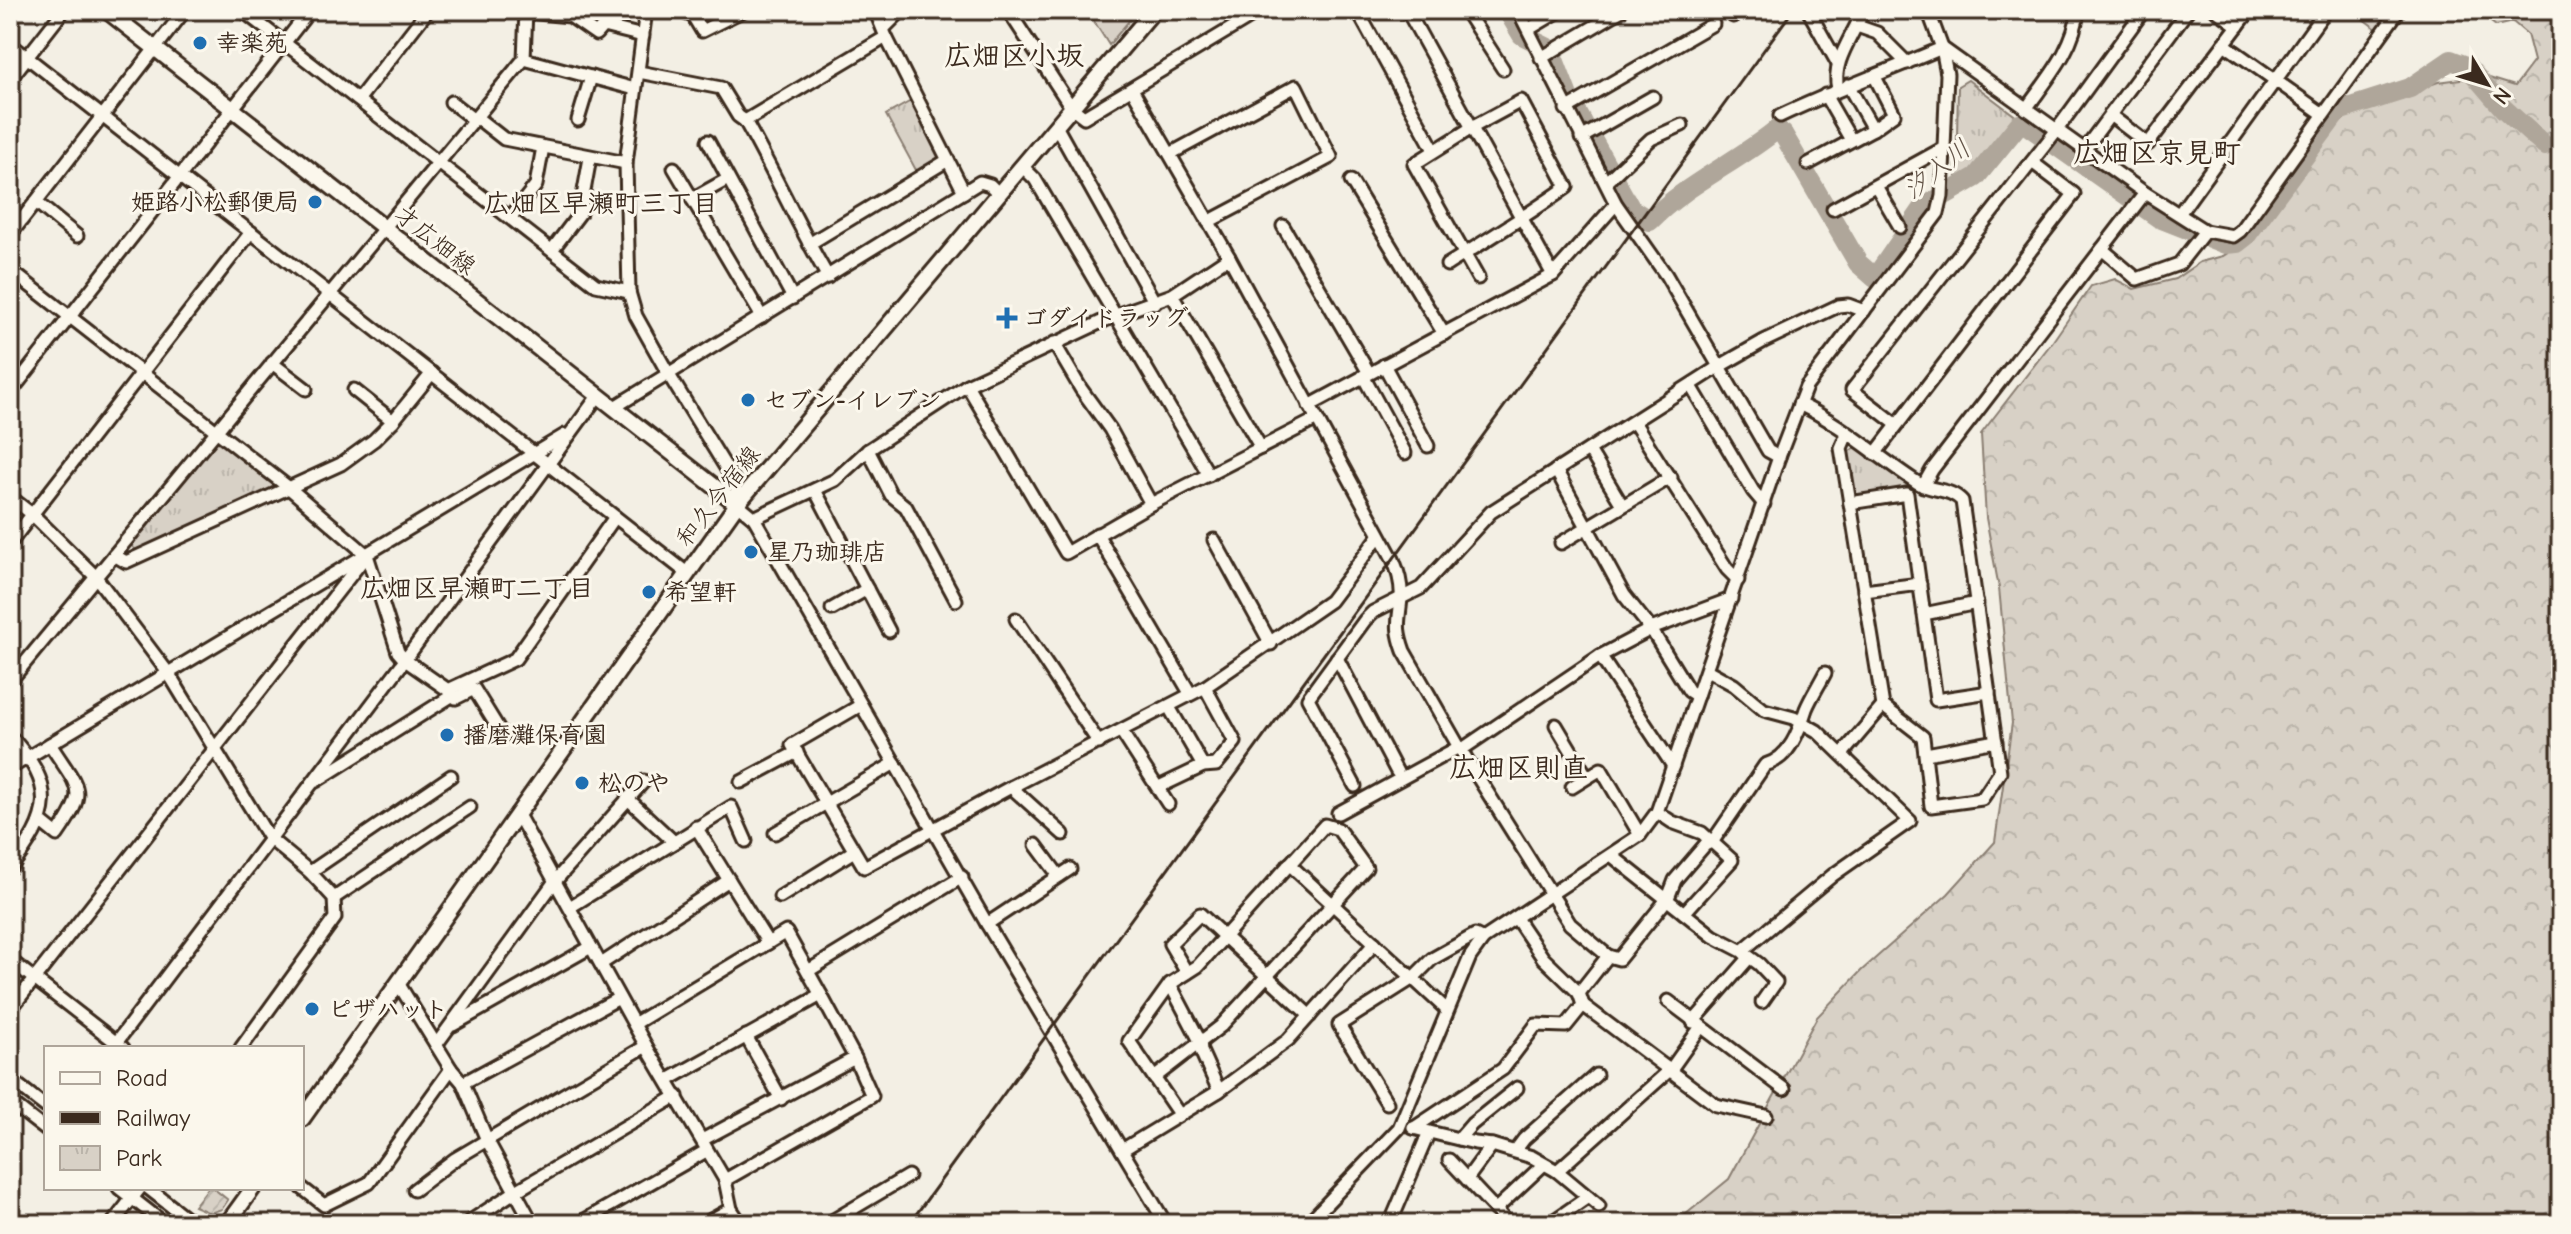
<svg xmlns="http://www.w3.org/2000/svg" width="2571" height="1234" viewBox="0 0 2571 1234" font-family="'Comic Neue','Klee One',sans-serif">
	<style>
		.forest { fill: url(#forest-crowns); stroke: #8a7e72; stroke-width: 2 }
		.park { fill: url(#park-tufts); stroke: #8a7e72; stroke-width: 2 }
		.garden { fill: url(#garden-furrows); stroke: #8a7e72; stroke-width: 2 }
		.lines { fill: none; stroke-linecap: round; stroke-linejoin: round }
		.river { stroke: #afa69a; stroke-width: 20 }
		.minor-casing { stroke: #3b2a1e; stroke-width: 17 }
		.major-casing { stroke: #3b2a1e; stroke-width: 20 }
		.minor { stroke: #fbf7ec; stroke-width: 11 }
		.major { stroke: #fbf7ec; stroke-width: 14 }
		.rail { stroke: #3b2a1e; stroke-width: 3 }
		.poi-dot { fill: #1f6fb2; stroke: #fbf7ec; stroke-width: 3 }
		.labels { text-anchor: middle; dominant-baseline: central; stroke-width: 6; stroke-linejoin: round; paint-order: stroke }
		.poi-label { font-size: 24px; font-weight: bold; fill: #3b2a1e; stroke: #fbf7ec; text-anchor: start }
		.street-label { font-size: 24px; fill: #3b2a1e; stroke: #fbf7ec }
		.water-label { font-size: 26px; font-style: italic; fill: #645549; stroke: #fbf7ec }
		.neighbourhood-label { font-size: 26px; font-weight: bold; fill: #3b2a1e; stroke: #fbf7ec }
		.quarter-label { font-size: 28px; font-weight: bold; fill: #3b2a1e; stroke: #fbf7ec }
	</style>
	<defs>
		<pattern id="forest-crowns" width="20" height="18" patternUnits="userSpaceOnUse" patternTransform="scale(2)"><rect width="20" height="18" fill="#d8d1c6"/><path d="M2 6a3 3 0 1 1 6 0M12 15a3 3 0 1 1 6 0" fill="none" stroke="#bab4aa"/></pattern>
		<pattern id="park-tufts" width="24" height="20" patternUnits="userSpaceOnUse" patternTransform="scale(2)"><rect width="24" height="20" fill="#d8d1c6"/><path d="M3 7l-1-3M5 7V3M7 7l1-3M15 17l-1-3M17 17v-4M19 17l1-3" fill="none" stroke="#bab4aa"/></pattern>
		<pattern id="garden-furrows" width="10" height="10" patternUnits="userSpaceOnUse" patternTransform="scale(2)"><rect width="10" height="10" fill="#d8d1c6"/><path d="M-1 1l2-2M0 10L10 0M9 11l2-2" fill="none" stroke="#bab4aa"/></pattern>
	</defs>
	<rect width="100%" height="100%" fill="#f3efe4"/>
	<filter id="ink" filterUnits="userSpaceOnUse"><feTurbulence type="fractalNoise" baseFrequency=".0125" numOctaves="2"/><feDisplacementMap in="SourceGraphic" scale="16" xChannelSelector="R" yChannelSelector="G"/><feConvolveMatrix kernelMatrix="1 2 1 2 8 2 1 2 1" color-interpolation-filters="sRGB"/></filter>
	<g filter="url(#ink)">
		<polygon class="forest" points="2489,10 2561,10 2561,1224 1674,1224 1729,1179 1817,1017 1861,971 1948,894 1995,842 2012,723 1999,588 1986,518 1981,434 2053,341 2091,286 2115,279 2134,289 2175,279 2200,262 2223,256 2251,238 2275,211 2321,141 2348,115 2438,82 2483,76 2515,86 2534,61 2527,34 2513,22 2496,26 2487,19"/>
		<g class="park">
			<polygon points="1087,10 1138,10 1109,45"/>
			<polygon points="2351,10 2392,10 2378,30"/>
			<polygon points="1968,80 2022,121 1975,176 1956,187 1958,86"/>
			<polygon points="911,101 942,158 917,172 886,115"/>
			<polygon points="215,441 220,441 274,483 272,489 137,552 131,545"/>
			<polygon points="1856,447 1911,486 1911,490 1859,498 1853,493 1848,452"/>
		</g>
		<polygon class="garden" points="208,1188 213,1188 228,1200 222,1209 210,1213 194,1206"/>
		<g class="lines">
			<path class="river" d="M1507 10 1522 35 1550 49 1568 96 1631 209 1650 221C1683 186 1737 162 1776 130L1783 134 1858 263 1875 278 1924 207 1976 177 2019 124 2024 123 2159 218 2225 244 2237 243 2246 236 2338 111 2410 88 2451 60 2467 66 2503 108 2545 146"/>
			<g class="minor-casing">
				<g id="minor">
					<polyline points="242,10 596,285 629,292"/>
					<polyline points="646,10 626,163 629,292 636,316 669,375 736,484 737,504 754,518 987,924 1166,1224"/>
					<polyline points="678,10 693,16 702,31 744,10"/>
					<polyline points="875,10 886,37 964,192"/>
					<polyline points="1008,10 1071,107 1084,117 1262,10"/>
					<polyline points="1357,10 1434,150"/>
					<polyline points="1407,10 1553,275"/>
					<polyline points="1465,10 1503,69"/>
					<polyline points="1518,10 1616,204 1666,275 1768,451 1779,457"/>
					<polyline points="1808,10 1838,64"/>
					<polyline points="2216,10 2238,26"/>
					<polyline points="526,12 570,16 596,34 603,26 643,36"/>
					<polyline points="1733,16 1742,10"/>
					<polyline points="1857,26 1877,33 1907,63"/>
					<polyline points="884,28 902,10"/>
					<polyline points="1529,29 1561,10"/>
					<polyline points="10,44 687,573"/>
					<polyline points="2224,44 2323,114"/>
					<polyline points="1541,58 1622,10"/>
					<polyline points="524,59 635,89"/>
					<polyline points="639,72 721,88 738,116 745,121"/>
					<polyline points="10,79 64,10"/>
					<polyline points="1848,85 1873,129"/>
					<path d="M1132 89 1229 257 1393 559C1398 571 1402 585 1401 598 1399 622 1395 626 1404 651L1459 747 1570 924 1608 956"/>
					<path d="M1838 89C1831 61 1854 36 1863 10"/>
					<polyline points="1825,95 1851,140"/>
					<polyline points="358,100 428,10"/>
					<polyline points="451,102 474,120"/>
					<polyline points="1566,109 1713,24"/>
					<path d="M2026 109C2047 79 2075 48 2078 10"/>
					<polyline points="2110,115 2148,144 2250,10"/>
					<path d="M1780 116C1833 91 1888 71 1942 48L2145 193 2205 231 2233 236 2240 231 2399 10"/>
					<polyline points="476,117 504,139 626,163"/>
					<polyline points="578,120 591,77"/>
					<polyline points="1056,126 1155,303"/>
					<polyline points="1581,138 1653,97"/>
					<polyline points="708,141 793,298"/>
					<polyline points="2084,150 2188,10"/>
					<polyline points="1170,154 1296,86 1331,157 1208,222"/>
					<polyline points="1808,164 1873,129 1894,114 1875,77"/>
					<polyline points="1022,166 1035,179 1209,475"/>
					<polyline points="674,168 762,317"/>
					<polyline points="1351,181 1444,334"/>
					<polyline points="1606,182 1651,139 1682,125"/>
					<polyline points="1876,186 1900,227"/>
					<polyline points="692,199 728,179"/>
					<polyline points="36,202 77,236"/>
					<polyline points="1833,209 1942,149"/>
					<polyline points="2179,214 2326,10"/>
					<polyline points="510,218 536,185 543,147"/>
					<polyline points="1283,226 1369,373"/>
					<polyline points="10,235 185,10"/>
					<polyline points="809,244 948,160"/>
					<polyline points="2102,249 2137,279 2179,264 2205,231"/>
					<polyline points="552,250 580,213 590,158"/>
					<path d="M1447 265C1487 240 1528 215 1567 187L1521 101 1473 127 1414 164 1478 278"/>
					<polyline points="10,270 288,487 367,555 398,652 405,660 448,690 515,659 615,517"/>
					<path d="M828 277C798 226 774 172 745 121L886 37"/>
					<polyline points="1172,295 1261,448"/>
					<polyline points="1054,343 1081,389 1110,429 1151,504"/>
					<polyline points="272,363 306,389"/>
					<polyline points="1384,365 1428,446"/>
					<polyline points="1363,376 1405,453"/>
					<polyline points="967,385 1066,553 1151,504 1317,419"/>
					<polyline points="1691,386 1753,491 1764,504"/>
					<polyline points="354,390 393,421"/>
					<polyline points="10,393 310,10"/>
					<path d="M1799 404C1842 424 1879 458 1918 483 1933 492 1951 488 1962 501L2000 772 1982 799 1931 806 1923 737 1883 706 1841 448 1847 434"/>
					<polyline points="1309,406 1553,275 1616,204"/>
					<polyline points="613,408 980,182 990,185 998,193"/>
					<polyline points="1634,422 1727,569 1738,580"/>
					<polyline points="1896,424 1852,390 2056,131 2144,10"/>
					<polyline points="868,450 891,495 906,507 956,600"/>
					<polyline points="1589,450 1622,505"/>
					<polyline points="1875,454 2074,194 2032,162"/>
					<polyline points="1556,470 1624,595 1651,629 1689,691 1697,696"/>
					<polyline points="1923,486 1932,470 2145,193"/>
					<polyline points="815,490 889,631"/>
					<polyline points="10,497 32,514 96,577 169,674 269,838 310,872 334,898 335,918 241,1048"/>
					<polyline points="1850,503 1907,494 1936,700 1989,692"/>
					<polyline points="754,518 835,480 868,450 967,385 1116,315 1172,295 1229,257"/>
					<polyline points="1097,534 1190,693"/>
					<polyline points="1214,540 1271,644"/>
					<polyline points="10,543 251,232"/>
					<polyline points="1561,543 1671,477"/>
					<polyline points="114,555 126,562 341,464 374,440 393,421 432,373"/>
					<polyline points="1864,591 1920,584"/>
					<polyline points="832,609 867,589"/>
					<polyline points="1924,614 1977,603"/>
					<polyline points="1016,619 1099,743"/>
					<polyline points="1600,656 1673,766"/>
					<polyline points="1337,658 1397,772"/>
					<polyline points="10,681 524,59 526,10"/>
					<polyline points="448,690 456,698 474,689 503,736"/>
					<polyline points="861,705 792,745 864,867 1011,787 1205,687 1330,601 1379,536"/>
					<polyline points="1169,707 1203,766"/>
					<polyline points="1556,725 1587,777"/>
					<polyline points="1121,731 1168,804"/>
					<path d="M10 736C58 787 51 816 10 868"/>
					<polyline points="1461,750 1600,656 1651,629 1731,599"/>
					<polyline points="1843,753 1883,706"/>
					<polyline points="1926,754 1996,741"/>
					<polyline points="10,768 565,435"/>
					<polyline points="316,781 453,695"/>
					<polyline points="741,782 797,752"/>
					<polyline points="1355,786 1308,698 1365,620 1373,612 1421,588 1491,512 1720,366 1764,341 1838,306 1848,305 1864,311"/>
					<polyline points="1011,787 1063,834"/>
					<polyline points="1159,787 1203,766 1216,765 1235,742 1205,687"/>
					<polyline points="1572,787 1601,769 1640,835"/>
					<polyline points="627,798 674,842"/>
					<polyline points="1657,812 1672,822 1702,833 1732,860 1684,913"/>
					<polyline points="517,813 646,1046 725,1180 731,1209 741,1224"/>
					<polyline points="1338,813 1459,747"/>
					<path d="M41 822 57 835C90 788 78 789 50 744"/>
					<polyline points="696,827 768,943"/>
					<polyline points="775,833 895,763"/>
					<polyline points="1036,845 1059,876"/>
					<polyline points="1611,855 1713,936 1742,951 1833,875 1910,821 1817,731 1794,718 1764,710 1734,685 1707,670"/>
					<polyline points="1289,864 1447,1010"/>
					<polyline points="310,872 451,776"/>
					<polyline points="780,897 854,851"/>
					<polyline points="334,898 470,807"/>
					<polyline points="570,907 731,807 746,841"/>
					<polyline points="1516,918 1543,958 1579,993"/>
					<polyline points="987,924 1070,869"/>
					<polyline points="1744,953 1759,964 1776,982 1762,1002"/>
					<polyline points="10,960 123,1048"/>
					<polyline points="601,964 729,880"/>
					<polyline points="808,971 962,877"/>
					<polyline points="1187,973 1170,944 1200,914 1310,1016"/>
					<polyline points="398,983 451,1069 463,1083 487,1140 533,1224"/>
					<polyline points="1170,984 1200,1041 1201,1051 1219,1091"/>
					<polyline points="821,995 855,1058"/>
					<polyline points="1668,1001 1784,1089"/>
					<polyline points="1583,1005 1716,1105 1766,1116"/>
					<polyline points="10,1010 361,562"/>
					<polyline points="1693,1022 1749,958"/>
					<polyline points="634,1024 786,932 821,995 668,1080"/>
					<polyline points="453,1025 591,947"/>
					<polyline points="746,1036 781,1099"/>
					<polyline points="116,1043 405,660 598,396"/>
					<polyline points="436,1045 555,881 644,781"/>
					<polyline points="1154,1078 1221,1026 1366,868 1338,829 1325,825 1198,966 1170,984 1129,1041 1179,1114"/>
					<polyline points="10,1079 46,1107"/>
					<polyline points="463,1083 619,998"/>
					<polyline points="10,1102 46,1130"/>
					<polyline points="1387,1103 1339,1025 1413,978 1432,959 1475,935 1483,939"/>
					<polyline points="1413,1128 1475,1143 1492,1145 1532,1157 1557,1171 1599,1206"/>
					<path d="M1414 1128 1503 1069 1536 1025 1566 1026 1583 1005 1579 993 1608 956 1619 959 1668 898 1675 880 1705 845 1713 841 1765 765C1790 758 1799 731 1806 709 1811 697 1819 685 1825 673"/>
					<polyline points="1459,1139 1472,1124 1517,1088"/>
					<polyline points="702,1140 855,1058 872,1096 725,1180"/>
					<polyline points="1122,1150 1219,1091 1288,1040 1375,943"/>
					<polyline points="1515,1151 1524,1139 1596,1075"/>
					<polyline points="1449,1160 1509,1224"/>
					<polyline points="1557,1171 1671,1069 1700,1028"/>
					<polyline points="1467,1179 1492,1145"/>
					<polyline points="119,1188 165,1224"/>
					<polyline points="148,1188 194,1224"/>
					<polyline points="302,1188 324,1205 369,1183 451,1069"/>
					<polyline points="414,1190 455,1159 646,1046"/>
					<polyline points="1495,1210 1543,1165"/>
					<polyline points="112,1224 140,1188"/>
					<polyline points="466,1224 516,1191 677,1096"/>
					<polyline points="578,1224 706,1151"/>
					<polyline points="704,1224 731,1209"/>
					<polyline points="827,1224 908,1176"/>
					<polyline points="1307,1224 1399,1128 1470,957 1483,939 1640,835 1657,812 1779,457 1806,387 1938,213 1942,196 1947,74 1942,48 1928,10"/>
					<polyline points="1390,1224 1429,1132"/>
					<polyline points="1549,1224 1588,1197"/>
				</g>
			</g>
			<g class="major-casing">
				<g id="major">
					<polyline points="106,10 737,504"/>
					<polyline points="302,1119 737,504 1154,10"/>
					<polyline points="227,1224 253,1188"/>
				</g>
			</g>
			<use href="#minor" class="minor"/>
			<use href="#major" class="major"/>
			<polyline class="rail" points="909,1224 1793,10"/>
		</g>
	</g>
	<g class="poi-dot">
		<circle cx="200" cy="43" r="8"/>
		<circle cx="315" cy="202" r="8"/>
		<path d="M1003 306h8v8h8v8h-8v8h-8v-8h-8v-8h8z"/>
		<circle cx="748" cy="400" r="8"/>
		<circle cx="751" cy="552" r="8"/>
		<circle cx="649" cy="592" r="8"/>
		<circle cx="447" cy="735" r="8"/>
		<circle cx="582" cy="783" r="8"/>
		<circle cx="312" cy="1009" r="8"/>
	</g>
	<g class="labels">
		<g class="poi-label">
			<text x="216" y="43">幸楽苑</text>
			<text x="299" y="202" text-anchor="end">姫路小松郵便局</text>
			<text x="1023" y="318">ゴダイドラッグ</text>
			<text x="764" y="400">セブン-イレブン</text>
			<text x="767" y="552">星乃珈琲店</text>
			<text x="665" y="592">希望軒</text>
			<text x="463" y="735">播磨灘保育園</text>
			<text x="598" y="783">松のや</text>
			<text x="328" y="1009">ピザハット</text>
		</g>
		<g class="street-label">
			<text transform="translate(435 240) rotate(38)">才広畑線</text>
			<text transform="translate(718 496) rotate(-52)">和久今宿線</text>
		</g>
		<g class="water-label">
			<text transform="translate(1937 170) rotate(-39)">汐入川</text>
		</g>
		<g class="neighbourhood-label">
			<text x="601" y="204">広畑区早瀬町三丁目</text>
			<text x="477" y="589">広畑区早瀬町二丁目</text>
		</g>
		<g class="quarter-label">
			<text x="1014" y="56">広畑区小坂</text>
			<text x="2157" y="153">広畑区京見町</text>
			<text x="1519" y="768">広畑区則直</text>
		</g>
	</g>
	<rect width="2571" height="1234" fill="none" stroke="#fbf7ec" stroke-width="40"/>
	<rect x="20" y="20" width="2531" height="1194" fill="none" stroke="#3b2a1e" stroke-width="3" filter="url(#ink)"/>
	<rect x="44" y="1046" width="260" height="144" fill="#fbf7ec" stroke="#aea59a" stroke-width="2"/>
	<rect x="60" y="1072" width="40" height="12" fill="#fbf7ec" stroke="#aea59a" stroke-width="2"/>
	<text x="116" y="1086" font-size="24" fill="#3b2a1e">Road</text>
	<rect x="60" y="1112" width="40" height="12" fill="#3b2a1e" stroke="#aea59a" stroke-width="2"/>
	<text x="116" y="1126" font-size="24" fill="#3b2a1e">Railway</text>
	<rect x="60" y="1146" width="40" height="24" fill="url(#park-tufts)" stroke="#aea59a" stroke-width="2"/>
	<text x="116" y="1166" font-size="24" fill="#3b2a1e">Park</text>
	<g transform="translate(2487 84) rotate(128)" stroke="#fbf7ec" stroke-width="6" paint-order="stroke">
	<path d="M0-6L14 30L0 20L-14 30Z" fill="#3b2a1e"/>
	<text y="-12" font-size="22" font-weight="bold" text-anchor="middle" fill="#3b2a1e">N</text>
	</g>
</svg>
